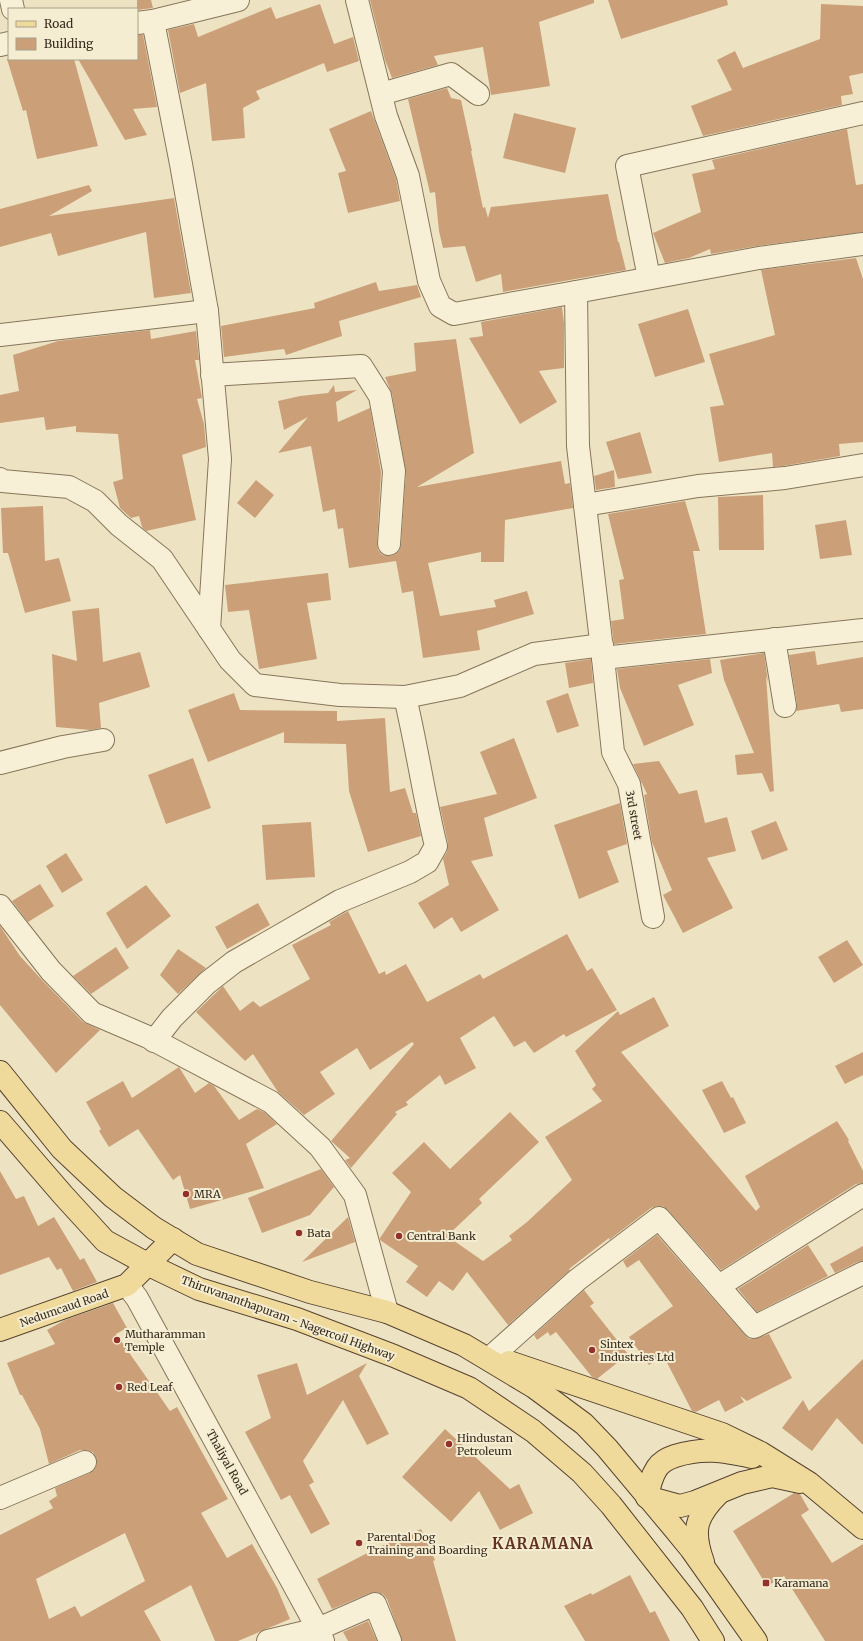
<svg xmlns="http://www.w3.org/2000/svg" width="863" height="1641" viewBox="0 0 863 1641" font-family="Merriweather,serif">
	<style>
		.building { fill: #cba079; fill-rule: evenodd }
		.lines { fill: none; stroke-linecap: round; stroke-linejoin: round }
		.minor-casing { stroke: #87755a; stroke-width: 24 }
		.major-casing { stroke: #55422e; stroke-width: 24 }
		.minor { stroke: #f8f0d6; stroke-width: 22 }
		.major { stroke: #f0da9b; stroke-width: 22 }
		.poi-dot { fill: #95312b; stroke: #f5edd2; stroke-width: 1.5 }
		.labels { text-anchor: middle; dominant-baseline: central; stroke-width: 4; stroke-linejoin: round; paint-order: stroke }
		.street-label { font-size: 11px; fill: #372b1e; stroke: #f5edd2 }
		.poi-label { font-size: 11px; fill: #372b1e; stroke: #f5edd2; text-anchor: start }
		.district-label { font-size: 15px; font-weight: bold; letter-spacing: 1px; fill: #63311e; stroke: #f5edd2 }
	</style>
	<rect width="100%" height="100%" fill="#ede3c3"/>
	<g class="building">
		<polygon points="137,0 151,0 153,8 137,10"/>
		<polygon points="370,0 594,0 594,3 539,22 550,86 491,95 483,47 434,56 438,65 392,78 385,60"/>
		<polygon points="608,0 727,0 728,5 621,39"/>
		<polygon points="320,4 334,44 353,37 359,61 327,72 324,63 256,91 260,99 243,108 245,138 212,141 206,83 180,93 168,30 194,24 198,37 271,7 276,19"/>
		<polygon points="821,4 863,6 863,73 849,76 853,94 841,96 842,105 703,136 691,106 732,90 717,60 735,51 743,68 820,39"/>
		<polygon points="137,35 143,35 157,107 133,109 147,135 125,140 78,59 137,59"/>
		<polygon points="7,59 74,59 98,146 37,159 26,110 23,111"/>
		<polygon points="447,88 451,98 461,100 472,151 471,151 483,208 485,207 488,218 491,207 608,194 618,242 619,242 626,270 503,292 501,274 476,282 465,246 443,248 439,231 435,192 430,193 408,99"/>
		<polygon points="371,111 396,179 400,201 348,213 338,173 346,171 329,129"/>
		<polygon points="514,113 576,128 565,173 503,158"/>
		<polygon points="847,129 856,185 863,184 863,232 757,246 711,254 710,249 689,258 665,263 653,233 701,212 692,174 715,169 712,160"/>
		<polygon points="89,185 92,191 49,216 174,198 191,293 154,298 146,232 58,256 51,233 0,247 0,209"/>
		<polygon points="856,258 863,279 863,442 839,444 840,456 783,466 773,467 772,453 719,462 710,407 724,405 709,354 775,335 761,270"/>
		<polygon points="376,282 379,291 417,285 421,297 339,321 342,336 286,355 284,349 224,357 221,326 315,308 314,303"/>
		<polygon points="562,307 564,323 564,368 539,371 557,402 520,424 469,338 483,336 481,322"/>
		<polygon points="688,309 705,362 655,377 638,324"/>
		<polygon points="150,330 151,339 196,331 199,360 195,360 202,398 197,399 204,424 206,447 182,455 196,520 146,531 142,527 139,516 131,518 120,508 113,482 123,479 118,434 76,432 76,426 46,430 44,417 0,423 0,395 19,391 13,355 58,341"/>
		<polygon points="456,339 474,453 417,487 561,461 565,484 570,483 573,508 505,520 504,562 481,562 481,552 428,563 440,616 496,607 494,600 527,591 534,614 477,631 480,650 423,658 413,591 402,593 396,561 349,568 343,528 338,529 335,509 323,512 311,446 278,453 308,417 284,430 278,401 300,396 328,393 334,385 335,392 357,390 336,402 338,422 370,408 381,472 377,544 378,550 382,555 389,556 394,555 399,551 401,545 406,472 392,394 385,377 416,371 414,343"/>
		<polygon points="640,432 652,473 618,479 606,442"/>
		<polygon points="614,470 615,487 596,490 594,476"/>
		<polygon points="256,480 274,495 255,518 237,503"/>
		<polygon points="763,495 764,550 719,550 718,497"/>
		<polygon points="685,501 700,551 693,551 706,634 614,644 611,621 624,619 619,580 624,579 608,514"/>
		<polygon points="43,506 45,561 59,558 71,601 25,613 8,553 3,553 1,508"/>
		<polygon points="846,520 852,555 820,559 815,525"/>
		<polygon points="328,573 331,600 307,603 317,659 259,669 249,610 228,612 225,585"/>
		<polygon points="99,608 103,662 140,652 150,687 99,703 101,728 90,730 56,727 52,654 77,661 72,611"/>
		<polygon points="815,651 817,665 863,657 863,709 841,712 839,704 796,711 797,704 789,655"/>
		<polygon points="764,653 768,682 766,676 774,791 770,792 762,773 737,775 735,755 754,753 724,680 720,660"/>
		<polygon points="591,659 593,683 569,688 565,663"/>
		<polygon points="710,659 712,673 678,685 694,725 644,746 620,688 617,669"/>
		<polygon points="234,693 240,710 337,711 337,721 385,718 390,792 405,788 413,813 416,813 421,836 368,852 349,791 346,744 284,743 284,732 208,762 188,710"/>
		<polygon points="568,693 579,726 557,733 546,701"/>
		<polygon points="514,738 537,798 484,818 493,856 471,861 499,910 461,932 452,917 434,929 418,903 449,885 443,859 447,852 448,843 440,807 497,794 480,752"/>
		<polygon points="193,758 211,808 166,824 148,775"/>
		<polygon points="659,761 679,794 697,790 705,823 727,817 736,851 707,858 733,908 683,933 663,895 672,890 652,842 644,795 647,794 633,764"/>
		<polygon points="620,803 627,844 607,851 619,882 579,899 554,825"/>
		<polygon points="776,821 788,850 762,860 751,831"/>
		<polygon points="311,822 315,877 266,880 262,825"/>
		<polygon points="66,853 83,880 62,893 46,866"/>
		<polygon points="40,884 54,906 28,922 12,901"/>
		<polygon points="146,885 171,916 127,949 106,913"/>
		<polygon points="258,903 270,925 227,949 215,927"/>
		<polygon points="348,911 379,974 385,971 386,975 406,964 427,1002 480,974 483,979 567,934 587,971 592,968 617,1010 566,1037 564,1034 534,1053 525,1041 514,1047 494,1016 460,1038 476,1068 445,1085 440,1075 406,1102 408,1105 395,1112 397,1114 351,1168 345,1160 350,1158 331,1141 414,1044 412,1042 370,1070 357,1048 320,1072 335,1094 304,1115 278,1092 253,1054 245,1061 196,1012 223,986 240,1011 253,1001 260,1007 310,979 292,945 331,925 329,922"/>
		<polygon points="0,926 20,956 42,980 83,1022 100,1030 56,1073 0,1005"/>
		<polygon points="847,940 863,965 834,983 818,957"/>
		<polygon points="116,947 129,968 91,994 73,976"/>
		<polygon points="178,949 206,968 178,994 160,975"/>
		<polygon points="654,997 669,1026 621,1052 756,1211 760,1207 745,1176 837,1121 849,1140 848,1141 863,1171 863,1183 856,1184 721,1270 668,1210 663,1206 657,1206 651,1208 609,1240 609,1238 569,1269 570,1270 508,1325 467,1272 453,1291 439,1281 427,1297 406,1282 418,1266 380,1240 380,1238 411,1192 392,1173 424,1142 450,1169 510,1112 539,1142 479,1199 482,1203 447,1236 483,1261 512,1240 509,1236 527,1222 572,1180 545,1137 602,1101 592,1089 596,1085 575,1051 618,1011 620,1015"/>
		<polygon points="863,1052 863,1075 845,1084 835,1066"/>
		<polygon points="179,1067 195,1093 209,1083 214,1086 239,1120 257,1109 264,1112 277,1124 246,1144 264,1188 190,1209 180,1175 173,1180 138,1129 109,1147 99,1131 101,1129 86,1102 123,1081 132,1098"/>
		<polygon points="722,1081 731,1098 733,1097 746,1123 724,1133 702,1090"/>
		<polygon points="321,1169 334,1187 310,1215 262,1233 248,1198"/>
		<polygon points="0,1171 16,1199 24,1196 38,1226 54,1217 80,1260 84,1258 97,1282 73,1291 61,1268 57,1270 49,1257 0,1275"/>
		<polygon points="348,1217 355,1242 302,1262"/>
		<polygon points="657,1235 745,1335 749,1339 755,1339 769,1334 792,1378 747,1401 740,1396 744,1402 725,1412 719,1400 696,1412 692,1411 663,1355 649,1365 629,1337 673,1306 639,1260 627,1268 623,1261"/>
		<polygon points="808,1245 828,1276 757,1312 738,1289"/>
		<polygon points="863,1246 863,1261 857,1262 835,1273 830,1264"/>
		<polygon points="584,1290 594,1303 590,1306 628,1354 597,1379 592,1377 556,1332 550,1336 548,1332 537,1340 534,1335"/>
		<path d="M113 1303 127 1328 116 1334 170 1411 177 1407 228 1499 201 1513 227 1558 252 1544 277 1588 290 1619 238 1641H215L191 1585 144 1611 161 1641H0V1535L53 1508 49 1501 57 1496 55 1488 90 1473 95 1469 97 1463 96 1457 93 1452 86 1450H80L49 1464 40 1429 22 1395H20L7 1363 55 1344 47 1330 65 1320ZM125 1533 145 1581 81 1617 75 1606 49 1619 36 1579Z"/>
		<polygon points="863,1359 863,1445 837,1418 812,1451 782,1428 803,1400 809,1411"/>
		<polygon points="297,1363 307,1395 367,1363 359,1376 389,1434 367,1445 343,1400 303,1461 314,1482 309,1485 330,1524 311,1534 290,1495 281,1500 245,1432 271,1418 257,1375"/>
		<polygon points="445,1429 510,1489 519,1484 533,1513 500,1530 479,1491 451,1522 402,1477"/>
		<polygon points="794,1493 800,1494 809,1510 801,1515 832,1563 863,1544 863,1641 825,1641 784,1576 767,1586 733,1531"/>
		<polygon points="421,1529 435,1560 433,1561 456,1641 402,1641 387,1599 383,1594 377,1592 370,1593 332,1609 317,1579 377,1548"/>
		<polygon points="630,1575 650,1613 655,1611 670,1641 585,1641 564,1606 591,1593 592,1595"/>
		<polygon points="368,1621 377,1641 348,1641 343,1632"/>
	</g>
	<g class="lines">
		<g class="minor-casing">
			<g id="minor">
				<polyline points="11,0 13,9"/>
				<polyline points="357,0 386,116 408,176 429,281 440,306 454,314 576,292"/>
				<polyline points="153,21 181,164 207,311 220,459 209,629"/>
				<polyline points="137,23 153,21 238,0"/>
				<polyline points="0,45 9,43"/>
				<polyline points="381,94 451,74 478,94"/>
				<polyline points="649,278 627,166 863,113"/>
				<polyline points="0,335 207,311"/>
				<polyline points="212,375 361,366 380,396 394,471 389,544"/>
				<polyline points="0,479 2,481 69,487 95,501 119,525 162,559 230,660 255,685 340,695 405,697 460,686 534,654 602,645"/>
				<polyline points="585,505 698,486 785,478 863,465"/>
				<polyline points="774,639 785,706"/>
				<polyline points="603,658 863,630"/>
				<polyline points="0,763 63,747 103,740"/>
				<polyline points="0,906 51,971 92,1013 148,1037 271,1102 320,1147 355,1195 387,1312"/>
				<polyline points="653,917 629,784 613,752 603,658 578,446 576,292 759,258 863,244"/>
				<path d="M154 1041 172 1018 207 983 234 962 340 901 410 872 427 862 436 846C424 797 417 747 405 697"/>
				<polyline points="127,1285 137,1298 318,1629 323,1641"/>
				<polyline points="719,1286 863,1195"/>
				<polyline points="492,1356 577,1280 659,1218 754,1327 863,1273"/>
				<polyline points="0,1498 85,1462"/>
				<polyline points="268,1641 318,1629 375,1604 390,1641"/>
			</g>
		</g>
		<g class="major-casing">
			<g id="major">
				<polyline points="0,1072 62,1149 113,1197 154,1228 197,1254 310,1292 387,1312 464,1345 534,1387 584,1424 607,1448 673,1527 691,1549 756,1641"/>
				<polyline points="0,1122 63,1195 105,1241 149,1265 199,1289 297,1319 394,1356 469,1388 533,1431 582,1473 611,1505 692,1608 713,1641"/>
				<polyline points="0,1330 127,1285 173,1239"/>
				<polyline points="509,1362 722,1434 761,1453 809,1483 863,1528"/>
				<polyline points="647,1497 680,1506 695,1502 742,1483 772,1476 800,1482"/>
				<path d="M647 1497C649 1487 651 1477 657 1468 661 1462 669 1458 675 1456 704 1447 723 1451 752 1457"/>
				<path d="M703 1562C692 1531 695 1517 718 1494"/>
			</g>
		</g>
		<use href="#minor" class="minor"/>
		<use href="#major" class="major"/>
	</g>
	<g class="poi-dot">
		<circle cx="186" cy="1194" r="4"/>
		<circle cx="299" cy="1233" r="4"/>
		<circle cx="399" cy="1236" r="4"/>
		<circle cx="117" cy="1340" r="4"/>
		<circle cx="592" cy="1350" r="4"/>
		<circle cx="119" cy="1387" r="4"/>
		<circle cx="449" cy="1444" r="4"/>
		<circle cx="359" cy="1543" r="4"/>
		<rect x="762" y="1579" width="8" height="8" rx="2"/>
	</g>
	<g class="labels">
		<g class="street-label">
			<text transform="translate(634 815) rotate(80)">3rd street</text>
			<text transform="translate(64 1308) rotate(-19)">Nedumcaud Road</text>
			<text transform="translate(288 1318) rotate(20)">Thiruvananthapuram - Nagercoil Highway</text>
			<text transform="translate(227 1462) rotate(61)">Thaliyal Road</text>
		</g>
		<g class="poi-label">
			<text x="194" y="1194">MRA</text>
			<text x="307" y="1233">Bata</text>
			<text x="407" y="1236">Central Bank</text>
			<text x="125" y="1334">Mutharamman<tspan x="125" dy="13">Temple</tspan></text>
			<text x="600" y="1344">Sintex<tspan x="600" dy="13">Industries Ltd</tspan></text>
			<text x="127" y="1387">Red Leaf</text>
			<text x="457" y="1438">Hindustan<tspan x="457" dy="13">Petroleum</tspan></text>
			<text x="367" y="1537">Parental Dog<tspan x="367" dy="13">Training and Boarding</tspan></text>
			<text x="774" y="1583">Karamana</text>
		</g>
		<g class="district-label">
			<text x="543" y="1543">KARAMANA</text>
		</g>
	</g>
	<rect x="8" y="8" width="130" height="52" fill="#f5edd2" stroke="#a99f8a"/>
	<rect x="16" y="21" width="20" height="6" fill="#f0da9b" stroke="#a99f8a"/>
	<text x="44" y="28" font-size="12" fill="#372b1e">Road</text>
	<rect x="16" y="38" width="20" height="12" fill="#cba079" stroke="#a99f8a"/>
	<text x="44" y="48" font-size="12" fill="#372b1e">Building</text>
</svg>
